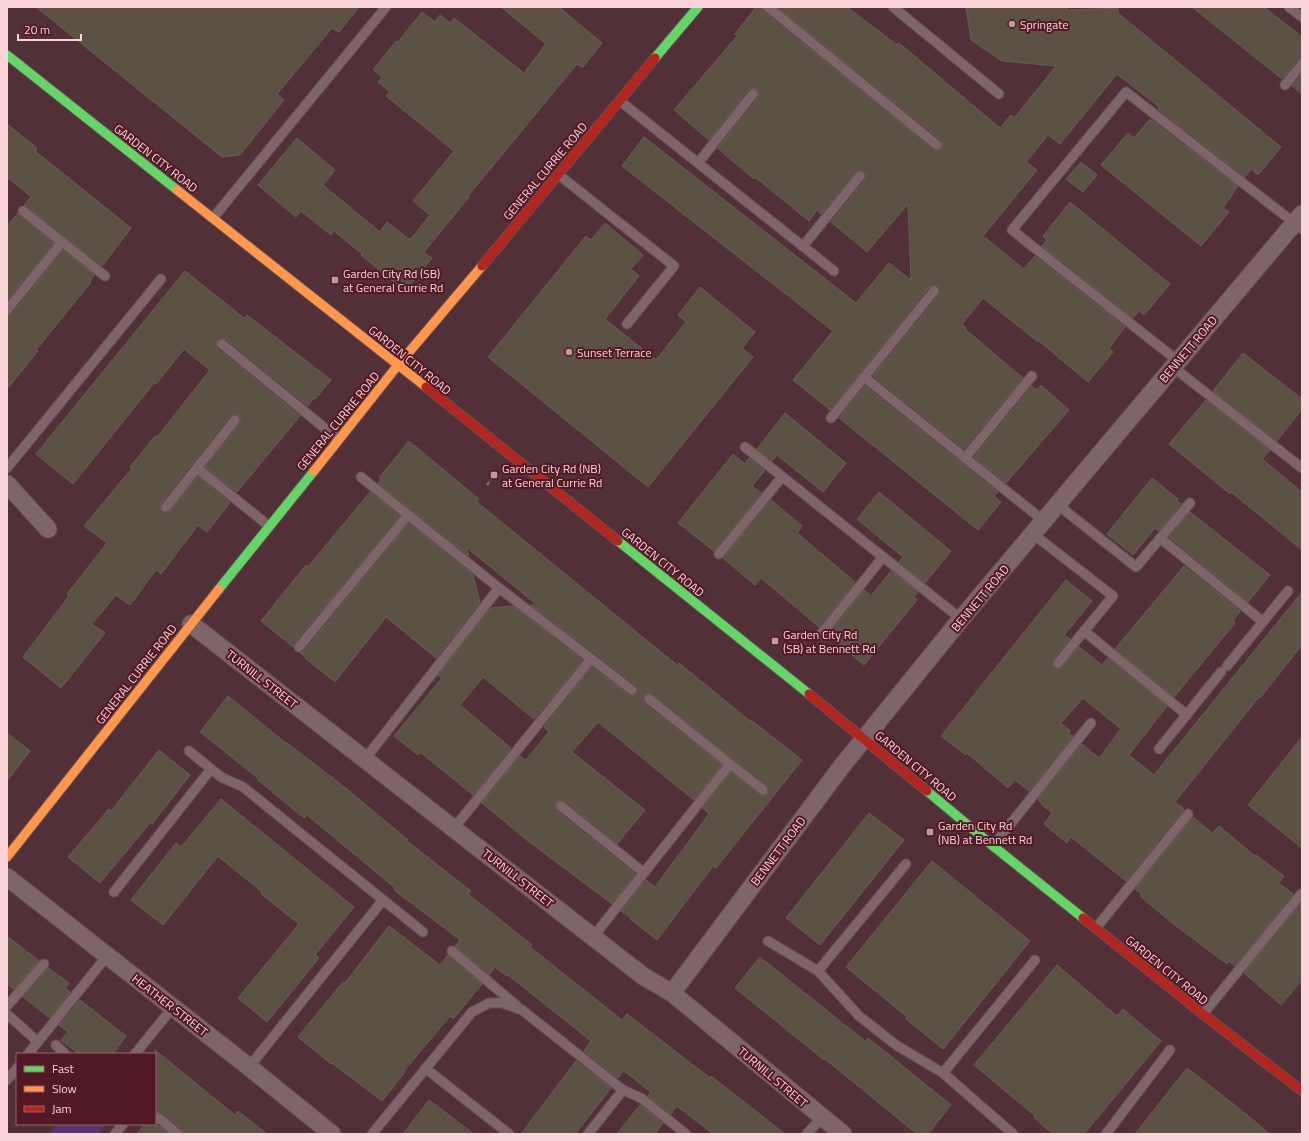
<svg xmlns="http://www.w3.org/2000/svg" width="1309" height="1141" viewBox="0 0 1309 1141" font-family="'Titillium Web',sans-serif">
	<style>
		.green { fill: #5a336c }
		.building { fill: #5b5145; stroke: #695d57 }
		.lines { fill: none; stroke-linecap: round; stroke-linejoin: round }
		.lane-casing { stroke: #6b4e54; stroke-width: 11 }
		.street-casing { stroke: #6b4e54; stroke-width: 19 }
		.fast-casing { stroke: #6b4e54; stroke-width: 11 }
		.slow-casing { stroke: #6b4e54; stroke-width: 11 }
		.jam-casing { stroke: #6b4e54; stroke-width: 11 }
		.path { stroke: #7e676b; stroke-width: 2.5; stroke-dasharray: 4 2; stroke-linecap: butt }
		.lane { stroke: #7d6569; stroke-width: 9 }
		.street { stroke: #7d6569; stroke-width: 17 }
		.fast { stroke: #63d668; stroke-width: 9 }
		.slow { stroke: #ff974d; stroke-width: 9 }
		.jam { stroke: #b3261e; stroke-width: 9 }
		.poi-dot { fill: #bf9ba0; stroke: #521925; stroke-width: 1.5 }
		.labels { text-anchor: middle; dominant-baseline: central; stroke-width: 4; stroke-linejoin: round; paint-order: stroke }
		.poi-label { font-size: 12px; fill: #fad4d8; stroke: #521925; text-anchor: start }
		.street-label { font-size: 12px; fill: #fad4d8; stroke: #521925 }
	</style>
	<rect width="100%" height="100%" fill="#513137"/>
	<polygon class="green" points="57,1124 102,1124 104,1125 99,1134 49,1134"/>
	<g class="building">
		<polygon points="36,7 359,7 339,32 332,28 277,94 284,100 240,155 222,157"/>
		<polygon points="501,7 559,7 602,43 582,68 577,64 468,196 469,197 424,252 432,258 405,291 361,255 362,254 334,231 331,235 301,211 296,217 258,185 297,138 335,170 323,185 380,232 387,222 410,240 430,215 413,201 454,151 386,96 390,92 378,82 382,77 373,70 396,41 398,42 422,12 435,22 440,15 450,23 454,18 524,73 546,44"/>
		<polygon points="756,7 762,7 764,12 936,151 939,151 942,148 943,143 941,140 777,7 847,7 897,45 899,43 1000,128 1011,115 1015,117 1056,66 1002,61 971,40 966,7 1069,7 1066,10 1118,8 1118,13 1281,147 1258,175 1251,169 1245,177 1158,109 1159,108 1158,106 1117,74 1060,144 1048,135 1026,162 1037,170 983,236 1024,269 1035,256 1125,327 1109,348 1113,352 1088,382 1039,341 1038,342 983,298 962,324 966,328 965,329 1023,378 964,449 873,376 939,295 940,292 938,287 935,285 929,287 830,410 793,380 833,331 622,166 644,137 856,303 889,263 911,280 908,204 867,252 831,222 865,180 866,174 863,171 858,170 856,172 821,214 817,210 809,221 755,177 754,179 724,154 725,154 718,148 758,98 759,92 756,89 751,88 748,90 709,140 674,110 737,36 735,34"/>
		<polygon points="1192,7 1264,7 1302,37 1302,58 1297,60 1282,79"/>
		<polygon points="1302,74 1302,94 1292,86"/>
		<polygon points="1150,119 1238,186 1223,208 1229,212 1201,246 1101,165 1128,133 1134,138"/>
		<polygon points="7,124 37,148 35,151 131,228 102,266 24,205 31,197 7,177"/>
		<polygon points="1081,162 1097,175 1083,192 1066,179"/>
		<polygon points="1070,202 1170,284 1144,315 1139,311 1133,318 1042,246 1047,240 1043,236"/>
		<polygon points="18,213 54,243 7,300 7,226"/>
		<polygon points="605,223 643,255 631,269 639,276 605,319 656,360 686,322 678,315 700,287 755,332 742,348 753,357 648,487 488,357 586,236 591,240"/>
		<polygon points="63,250 94,275 90,281 91,282 36,350 38,351 7,389 7,316 12,314"/>
		<polygon points="185,271 244,318 247,315 331,380 315,399 314,398 308,406 226,339 223,338 218,340 216,343 218,349 300,416 237,492 205,467 240,423 241,418 238,415 233,414 230,416 161,503 160,507 161,510 165,513 170,511 198,476 230,503 207,532 198,525 161,574 156,570 130,605 116,595 92,624 105,633 61,688 23,657 69,596 67,594 107,543 84,526 132,468 130,467 155,436 157,437 210,370 184,349 156,384 154,383 73,484 36,454"/>
		<polygon points="1243,353 1302,399 1302,409 1277,441 1213,391"/>
		<polygon points="1041,385 1069,410 1006,483 974,457 1032,386 1037,390"/>
		<polygon points="865,386 998,492 994,496 1001,502 978,530 839,418"/>
		<polygon points="1206,400 1270,450 1262,459 1302,492 1302,550 1231,492 1230,494 1169,444"/>
		<polygon points="785,413 846,463 823,492 777,455 772,461 757,449"/>
		<polygon points="409,441 479,499 477,502 564,573 677,665 679,663 750,721 751,720 802,760 716,868 713,866 657,940 630,919 631,918 621,911 646,880 655,887 709,814 703,808 731,772 762,796 767,794 769,791 768,787 650,693 646,694 644,696 643,701 645,704 722,765 694,800 598,722 572,752 645,810 617,844 565,801 558,801 555,805 557,811 635,874 612,904 528,841 482,803 520,756 526,760 549,732 544,727 592,667 629,695 635,695 638,691 638,688 636,685 531,605 537,605 466,547 469,556 378,483 381,479 379,478"/>
		<polygon points="733,454 745,464 749,458 765,470 752,486 761,493 714,551 678,523"/>
		<polygon points="1152,478 1178,499 1177,501 1181,504 1159,531 1155,528 1133,555 1107,534"/>
		<polygon points="370,492 400,516 294,643 293,647 261,621 306,565 308,567"/>
		<polygon points="879,492 951,551 925,583 899,562 903,557 857,519"/>
		<polygon points="771,500 802,526 797,533 855,582 819,627 761,578 755,585 723,558"/>
		<polygon points="1190,512 1270,575 1248,602 1169,537"/>
		<polygon points="409,523 473,575 480,602 436,658 386,617 335,682 305,658 306,657 300,653 304,651"/>
		<polygon points="1184,566 1240,611 1233,621 1235,623 1174,697 1115,649"/>
		<polygon points="891,571 918,592 914,597 917,600 864,665 828,635 864,590 871,596"/>
		<polygon points="1066,580 1092,601 1064,635 1070,639 1053,659 1053,665 1057,669 1060,668 1079,647 1102,665 1108,658 1167,706 1129,755 1154,775 1302,592 1302,645 1260,698 1259,697 1175,802 1184,809 1126,881 1071,837 1067,843 1044,824 1052,813 1041,804 1042,803 1038,799 1082,744 1099,758 1121,729 1083,698 1061,723 1070,731 1069,733 1073,736 1029,791 1015,780 1008,788 967,753 966,755 941,736"/>
		<polygon points="513,606 583,660 534,719 483,677 460,705 511,748 473,795 420,752 418,755 394,736 442,678 438,675 491,608"/>
		<polygon points="228,696 287,744 287,743 347,789 408,840 407,841 471,891 468,894 532,945 530,947 622,1020 627,1014 710,1078 711,1076 785,1134 713,1134 677,1106 671,1114 648,1096 651,1092 624,1071 618,1078 584,1051 591,1041 508,975 507,976 495,967 489,975 455,946 460,940 394,890 395,888 307,815 304,818 258,780 259,779 200,732"/>
		<polygon points="7,733 30,751 7,781"/>
		<polygon points="1302,737 1302,848 1248,805"/>
		<polygon points="159,750 190,775 152,824 150,823 100,883 68,857 109,809 111,811"/>
		<polygon points="221,799 354,907 315,955 319,958 267,1022 238,998 299,924 261,894 262,892 218,856 163,925 131,900 176,843 181,847"/>
		<polygon points="869,813 904,840 820,945 786,918"/>
		<polygon points="1193,817 1212,833 1219,826 1255,856 1256,855 1284,876 1279,883 1293,894 1235,966 1229,961 1227,964 1171,922 1140,896 1142,894 1135,889"/>
		<polygon points="932,861 1030,941 943,1049 906,1019 907,1017 846,967"/>
		<polygon points="1302,902 1302,980 1281,1005 1244,973"/>
		<polygon points="389,926 440,965 448,955 482,984 453,1019 450,1016 404,1071 405,1072 382,1101 332,1063 331,1064 298,1037 343,982 345,983"/>
		<polygon points="7,936 39,961 14,989 7,984"/>
		<polygon points="760,957 865,1041 868,1038 951,1105 928,1134 917,1134 825,1059 824,1060 735,988"/>
		<polygon points="1057,965 1117,1016 1123,1009 1161,1041 1084,1134 1053,1134 1034,1118 1035,1116 974,1065"/>
		<polygon points="48,968 69,983 65,988 70,992 50,1018 23,997"/>
		<polygon points="80,1000 126,1036 113,1054 79,1054 61,1040 68,1032 59,1025"/>
		<polygon points="155,1050 235,1115 238,1111 267,1134 184,1134 182,1129 164,1114 155,1112"/>
		<polygon points="576,1061 611,1088 575,1134 521,1134"/>
		<polygon points="1187,1068 1241,1110 1270,1134 1135,1134"/>
		<polygon points="429,1100 474,1134 403,1134"/>
		<polygon points="640,1105 663,1123 655,1134 617,1134"/>
		<polygon points="145,1124 157,1125 169,1134 137,1134"/>
	</g>
	<g class="lines">
		<g class="lane-casing">
			<g id="lane">
				<polyline points="768,7 937,145"/>
				<polyline points="893,7 999,94"/>
				<polyline points="1289,7 1302,17"/>
				<polyline points="1285,85 1302,64"/>
				<polyline points="620,101 834,271"/>
				<polyline points="698,163 753,94"/>
				<polyline points="559,175 674,266 627,324"/>
				<polyline points="23,211 105,276"/>
				<polyline points="213,218 386,7"/>
				<polyline points="803,246 860,176"/>
				<polyline points="7,310 62,242"/>
				<polyline points="222,344 338,439"/>
				<polyline points="1178,361 1012,230 1126,92 1302,229"/>
				<polyline points="1173,367 1302,468"/>
				<polyline points="864,377 1044,521"/>
				<polyline points="831,418 934,291"/>
				<polyline points="745,447 961,619"/>
				<polyline points="965,458 1032,376"/>
				<polyline points="7,468 161,279"/>
				<polyline points="197,468 269,526"/>
				<polyline points="361,477 499,588 632,690"/>
				<polyline points="1058,505 1136,567 1190,503"/>
				<polyline points="166,507 235,420"/>
				<polyline points="1033,534 1113,596 1058,663"/>
				<polyline points="1160,538 1262,621"/>
				<polyline points="719,554 782,477"/>
				<polyline points="1084,631 1187,715"/>
				<polyline points="821,634 883,557"/>
				<polyline points="299,647 408,515"/>
				<polyline points="1227,666 1288,591"/>
				<polyline points="649,699 730,764 763,790"/>
				<polyline points="1159,749 1221,672"/>
				<polyline points="189,751 221,777 243,787 423,932"/>
				<polyline points="365,759 499,588"/>
				<polyline points="561,806 644,873"/>
				<polyline points="454,828 591,659"/>
				<polyline points="993,846 1091,723"/>
				<polyline points="114,892 211,769"/>
				<polyline points="1096,928 1188,814"/>
				<polyline points="593,937 730,764"/>
				<polyline points="768,941 818,971 859,1016 896,1045 943,1073 1013,1134"/>
				<polyline points="452,951 517,1006"/>
				<polyline points="818,971 906,864"/>
				<polyline points="7,1006 44,964"/>
				<polyline points="7,1014 38,1042"/>
				<polyline points="1203,1014 1301,894"/>
				<polyline points="56,1045 65,1054"/>
				<polyline points="28,1054 107,956"/>
				<polyline points="135,1054 173,1007"/>
				<polyline points="249,1067 383,900"/>
				<polyline points="425,1068 509,1134"/>
				<polyline points="943,1073 1035,960"/>
				<polyline points="7,1080 17,1068"/>
				<polyline points="155,1118 160,1119 178,1134"/>
				<polyline points="115,1134 123,1124"/>
				<polyline points="372,1134 472,1012 489,1003 502,1003 522,1010 623,1090 641,1098 686,1134"/>
				<polyline points="588,1134 623,1090"/>
				<polyline points="807,1134 822,1117"/>
				<polyline points="1106,1134 1170,1050"/>
			</g>
		</g>
		<g class="street-casing">
			<g id="street">
				<polyline points="7,484 48,529"/>
				<polyline points="191,624 643,976 672,993 843,1134"/>
				<polyline points="7,877 249,1067 332,1134"/>
				<polyline points="672,993 842,766 961,619 1302,214"/>
			</g>
		</g>
		<g class="fast-casing">
			<g id="fast">
				<polyline points="7,55 177,190"/>
				<polyline points="655,58 698,7"/>
				<polyline points="618,541 809,694"/>
				<polyline points="219,589 314,471"/>
				<polyline points="927,791 993,846 1083,918"/>
			</g>
		</g>
		<g class="slow-casing">
			<g id="slow">
				<polyline points="177,190 426,387"/>
				<polyline points="314,471 398,365 482,266"/>
				<polyline points="7,857 219,589"/>
			</g>
		</g>
		<g class="jam-casing">
			<g id="jam">
				<polyline points="482,266 655,58"/>
				<polyline points="426,387 618,541"/>
				<polyline points="809,694 927,791"/>
				<polyline points="1083,918 1203,1014 1302,1091"/>
			</g>
		</g>
		<polyline class="path" points="487,485 494,475"/>
		<use href="#lane" class="lane"/>
		<use href="#street" class="street"/>
		<use href="#fast" class="fast"/>
		<use href="#slow" class="slow"/>
		<use href="#jam" class="jam"/>
	</g>
	<g class="poi-dot">
		<circle cx="1012" cy="24" r="4"/>
		<rect x="331" y="276" width="8" height="8" rx="2"/>
		<circle cx="569" cy="352" r="4"/>
		<rect x="490" y="471" width="8" height="8" rx="2"/>
		<rect x="771" y="637" width="8" height="8" rx="2"/>
		<rect x="926" y="828" width="8" height="8" rx="2"/>
	</g>
	<g class="labels">
		<g class="poi-label">
			<text x="1020" y="24">Springate</text>
			<text x="343" y="273">Garden City Rd (SB)<tspan x="343" dy="14">at General Currie Rd</tspan></text>
			<text x="577" y="352">Sunset Terrace</text>
			<text x="502" y="468">Garden City Rd (NB)<tspan x="502" dy="14">at General Currie Rd</tspan></text>
			<text x="783" y="634">Garden City Rd<tspan x="783" dy="14">(SB) at Bennett Rd</tspan></text>
			<text x="938" y="825">Garden City Rd<tspan x="938" dy="14">(NB) at Bennett Rd</tspan></text>
		</g>
		<g class="street-label">
			<text transform="translate(156 158) rotate(38)">GARDEN CITY ROAD</text>
			<text transform="translate(545 171) rotate(-50)">GENERAL CURRIE ROAD</text>
			<text transform="translate(1188 349) rotate(-50)">BENNETT ROAD</text>
			<text transform="translate(410 360) rotate(39)">GARDEN CITY ROAD</text>
			<text transform="translate(338 421) rotate(-51)">GENERAL CURRIE ROAD</text>
			<text transform="translate(663 562) rotate(39)">GARDEN CITY ROAD</text>
			<text transform="translate(980 598) rotate(-50)">BENNETT ROAD</text>
			<text transform="translate(136 674) rotate(-52)">GENERAL CURRIE ROAD</text>
			<text transform="translate(262 679) rotate(38)">TURNILL STREET</text>
			<text transform="translate(916 766) rotate(40)">GARDEN CITY ROAD</text>
			<text transform="translate(778 851) rotate(-53)">BENNETT ROAD</text>
			<text transform="translate(518 878) rotate(38)">TURNILL STREET</text>
			<text transform="translate(1167 970) rotate(39)">GARDEN CITY ROAD</text>
			<text transform="translate(170 1005) rotate(38)">HEATHER STREET</text>
			<text transform="translate(773 1077) rotate(40)">TURNILL STREET</text>
		</g>
	</g>
	<rect width="1309" height="1141" fill="none" stroke="#fad4d8" stroke-width="16"/>
	<rect x="16" y="1053" width="140" height="72" fill="#521925" stroke="#95646d"/>
	<rect x="24" y="1066" width="20" height="6" fill="#63d668" stroke="#95646d"/>
	<text x="52" y="1073" font-size="12" fill="#fad4d8">Fast</text>
	<rect x="24" y="1086" width="20" height="6" fill="#ff974d" stroke="#95646d"/>
	<text x="52" y="1093" font-size="12" fill="#fad4d8">Slow</text>
	<rect x="24" y="1106" width="20" height="6" fill="#b3261e" stroke="#95646d"/>
	<text x="52" y="1113" font-size="12" fill="#fad4d8">Jam</text>
	<path d="M18 34v6h63v-6" fill="none" stroke="#fad4d8" stroke-width="2"/>
	<text x="24" y="34" font-size="12" fill="#fad4d8" stroke="#521925" stroke-width="3" paint-order="stroke">20 m</text>
</svg>
